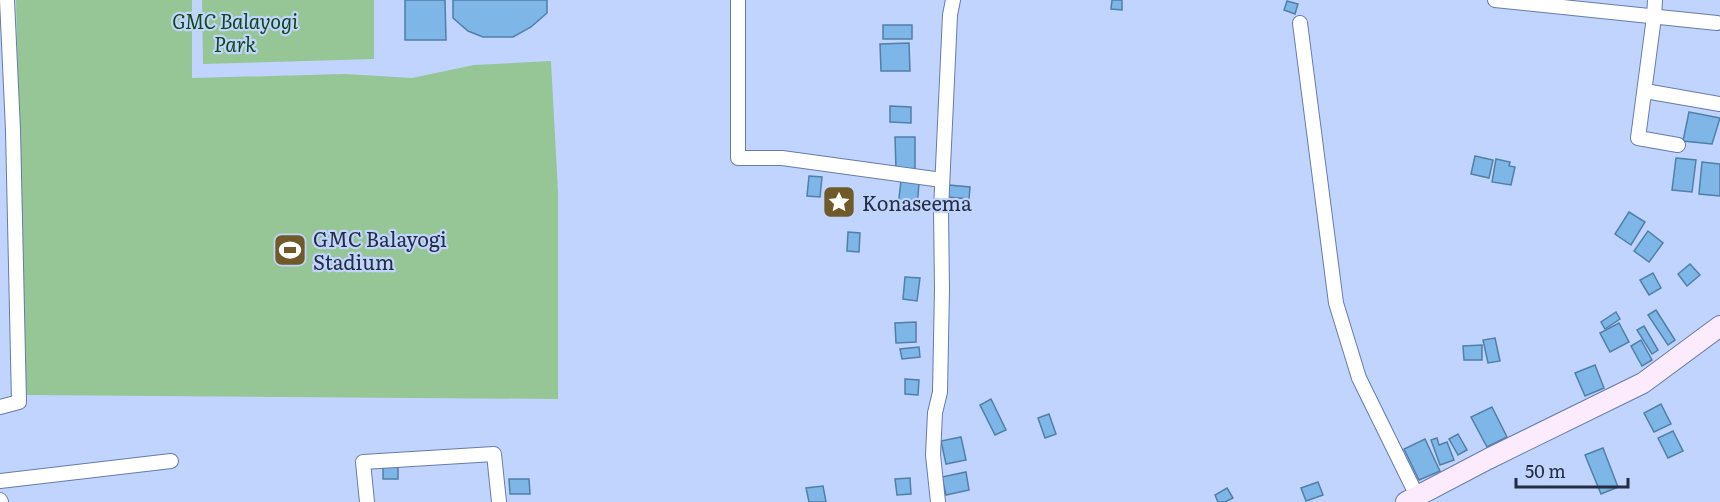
<svg xmlns="http://www.w3.org/2000/svg" width="1720" height="502" viewBox="0 0 1720 502" font-family="Literata,serif">
	<style>
		.green { fill: #96c596 }
		.building { fill: #7eb7e7; stroke: #517fa6; stroke-width: 1.5 }
		.lines { fill: none; stroke-linecap: round; stroke-linejoin: round }
		.minor-casing { stroke: #657bab; stroke-width: 16 }
		.secondary-casing { stroke: #657bab; stroke-width: 22 }
		.minor { stroke: #fff; stroke-width: 14 }
		.secondary { stroke: #fbebfc; stroke-width: 20 }
		.labels { text-anchor: middle; dominant-baseline: central; stroke-width: 4.5; stroke-linejoin: round; paint-order: stroke }
		.park-label { font-size: 20px; font-style: italic; fill: #104817; stroke: #c0d4fe }
		.poi-label { font-size: 20px; fill: #242d41; stroke: #c0d4fe; text-anchor: start }
	</style>
	<rect width="100%" height="100%" fill="#c0d4fe"/>
	<g class="green">
		<polygon points="16,0 192,0 192,78 345,74 412,78 474,65 551,61 558,192 558,399 26,395"/>
		<polygon points="202,0 374,0 374,59 203,64"/>
	</g>
	<g class="building">
		<polygon points="405,0 445,0 446,40 405,40"/>
		<polygon points="453,0 547,0 547,13 531,27 513,37 483,37 468,31 453,18"/>
		<polygon points="1112,0 1122,0 1122,10 1111,9"/>
		<polygon points="1287,1 1298,4 1295,14 1284,10"/>
		<rect x="883" y="25" width="29" height="14"/>
		<polygon points="909,43 910,71 881,71 880,44"/>
		<polygon points="890,106 911,107 911,123 890,122"/>
		<polygon points="1689,112 1720,118 1712,144 1683,141"/>
		<polygon points="895,137 915,137 915,169 896,169"/>
		<polygon points="1475,156 1493,160 1489,178 1471,174"/>
		<polygon points="1676,158 1696,160 1692,192 1672,190"/>
		<polygon points="1496,159 1510,162 1509,166 1515,167 1511,185 1492,182"/>
		<polygon points="1702,162 1720,164 1720,196 1699,194"/>
		<polygon points="809,176 822,177 820,197 807,196"/>
		<polygon points="901,181 919,183 917,208 898,206"/>
		<polygon points="949,185 970,187 969,199 948,197"/>
		<polygon points="1629,212 1645,222 1631,245 1615,234"/>
		<polygon points="1648,231 1663,243 1649,262 1634,251"/>
		<polygon points="848,232 860,233 859,252 847,251"/>
		<polygon points="1690,264 1700,275 1687,286 1678,274"/>
		<polygon points="1653,273 1661,288 1649,295 1640,280"/>
		<polygon points="905,277 920,278 917,301 903,299"/>
		<polygon points="1656,310 1675,340 1668,345 1648,315"/>
		<polygon points="1616,312 1620,319 1605,329 1601,322"/>
		<polygon points="916,322 916,342 896,343 895,323"/>
		<polygon points="1619,323 1629,342 1610,352 1600,333"/>
		<polygon points="1644,326 1658,350 1652,354 1637,330"/>
		<polygon points="1495,338 1500,361 1488,363 1483,340"/>
		<polygon points="1641,340 1652,360 1642,366 1631,346"/>
		<polygon points="1482,345 1482,360 1464,360 1463,346"/>
		<polygon points="919,347 920,357 902,359 900,349"/>
		<polygon points="1595,365 1604,388 1585,396 1575,373"/>
		<polygon points="905,379 919,380 918,395 905,394"/>
		<polygon points="991,399 1006,430 995,435 980,405"/>
		<polygon points="1661,404 1671,424 1654,432 1644,413"/>
		<polygon points="1492,407 1507,437 1487,447 1471,417"/>
		<polygon points="1049,414 1056,434 1045,438 1038,418"/>
		<polygon points="1673,431 1683,451 1668,458 1658,438"/>
		<polygon points="1458,434 1467,450 1458,455 1449,439"/>
		<polygon points="961,437 966,460 946,464 941,441"/>
		<polygon points="1437,438 1439,445 1447,442 1454,460 1440,465 1431,440"/>
		<polygon points="1425,439 1440,471 1419,480 1404,449"/>
		<polygon points="1603,448 1618,487 1601,494 1585,455"/>
		<polygon points="398,465 398,479 383,479 383,466"/>
		<polygon points="966,472 969,490 946,495 942,477"/>
		<polygon points="910,478 911,494 897,495 895,479"/>
		<polygon points="509,479 529,479 530,494 510,494"/>
		<polygon points="1318,482 1323,495 1306,501 1301,488"/>
		<polygon points="823,486 826,502 809,502 806,488"/>
		<polygon points="1227,488 1233,498 1225,502 1218,502 1215,495"/>
	</g>
	<g class="lines">
		<g class="minor-casing">
			<g id="minor">
				<polyline points="738,0 738,158 782,158 942,180"/>
				<polyline points="1495,0 1717,23"/>
				<polyline points="1655,0 1654,17 1638,138 1678,145"/>
				<polyline points="1300,23 1336,303 1359,378 1417,496"/>
				<polyline points="1645,91 1720,104"/>
				<polyline points="0,407 19,402 13,130 7,0"/>
				<polyline points="0,481 171,461"/>
				<polyline points="0,500 1,502"/>
				<polyline points="367,502 363,462 494,454 499,502"/>
				<polyline points="938,502 933,455 935,413 940,392 942,289 941,210 950,15 953,0"/>
			</g>
		</g>
		<g class="secondary-casing">
			<polyline id="secondary" points="1406,502 1488,459 1643,383 1720,326"/>
		</g>
		<use href="#minor" class="minor"/>
		<use href="#secondary" class="secondary"/>
	</g>
	<defs>
		<g id="sight-square" transform="scale(1.725)"><rect x="-9" y="-9" width="18" height="18" rx="4" fill="#705a2a" stroke="#c0d4fe"/><path d="M0-6L1.8-2.2L6-1.7L2.9 1.2L3.7 5.4L0 3.3L-3.7 5.4L-2.9 1.2L-6-1.7L-1.8-2.2Z" fill="#fff"/></g>
		<g id="stadium-square" transform="scale(1.725)"><rect x="-9" y="-9" width="18" height="18" rx="4" fill="#705a2a" stroke="#c0d4fe"/><path d="M0-5a6.5 5 0 1 0 0 10a6.5 5 0 1 0 0-10ZM-3.5-1.8h7v3.6h-7Z" fill="#fff"/></g>
	</defs>
	<g fill-rule="evenodd">
		<use href="#sight-square" x="839" y="202"/>
		<use href="#stadium-square" x="290" y="250"/>
	</g>
	<g class="labels">
		<g class="park-label">
			<text x="235" y="20">GMC Balayogi<tspan x="235" dy="23">Park</tspan></text>
		</g>
		<g class="poi-label">
			<text x="862" y="202">Konaseema</text>
			<text x="313" y="238">GMC Balayogi<tspan x="313" dy="23">Stadium</tspan></text>
		</g>
	</g>
	<path d="M1516 478v9h112v-9" fill="none" stroke="#242d41" stroke-width="3"/>
	<text x="1525" y="478" font-size="18" fill="#242d41" stroke="#c0d4fe" stroke-width="4.5" paint-order="stroke">50 m</text>
</svg>
